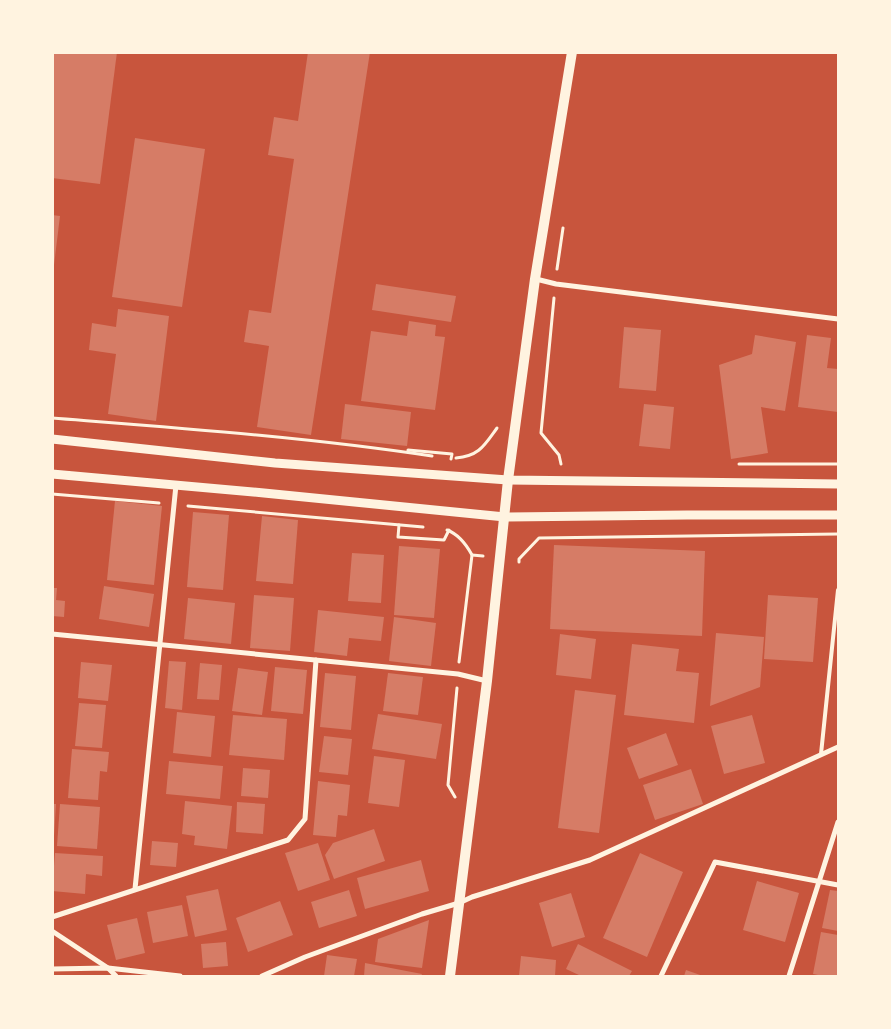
<svg xmlns="http://www.w3.org/2000/svg" width="891" height="1029" viewBox="0 0 891 1029" font-family="'Varela Round',sans-serif">
	<style>
		.building { fill: #d67c66 }
		.lines { fill: none; stroke-linecap: round; stroke-linejoin: round }
		.path { stroke: #fff3e0; stroke-width: 3 }
		.service { stroke: #fff3e0; stroke-width: 4 }
		.minor { stroke: #fff3e0; stroke-width: 5 }
		.tertiary { stroke: #fff3e0; stroke-width: 9 }
		.secondary { stroke: #fff3e0; stroke-width: 10 }
	</style>
	<rect width="100%" height="100%" fill="#c8553d"/>
	<g class="building">
		<polygon points="52,52 117,52 100,184 52,178"/>
		<polygon points="308,52 370,52 311,435 257,427 269,346 244,342 249,310 271,313 294,159 268,155 274,117 298,121"/>
		<polygon points="135,138 205,149 182,307 112,297"/>
		<polygon points="52,215 60,216 54,265 52,265"/>
		<polygon points="376,284 456,296 451,322 372,310"/>
		<polygon points="118,309 169,316 156,421 108,414 116,354 89,350 92,323 116,327"/>
		<polygon points="409,321 436,325 435,336 445,337 435,410 361,401 371,331 407,336"/>
		<polygon points="624,327 661,330 656,391 619,388"/>
		<polygon points="755,335 796,342 785,411 761,407 768,453 731,459 719,365 752,354"/>
		<polygon points="807,335 831,338 827,368 838,369 838,412 798,407"/>
		<polygon points="345,404 411,412 407,446 341,439"/>
		<polygon points="644,404 674,407 670,449 639,446"/>
		<polygon points="115,501 162,506 154,585 107,580"/>
		<polygon points="193,512 229,515 223,590 187,587"/>
		<polygon points="262,516 298,520 293,584 256,581"/>
		<polygon points="554,545 705,551 702,636 550,629"/>
		<polygon points="399,546 440,549 434,618 394,615"/>
		<polygon points="352,553 384,555 381,603 348,601"/>
		<polygon points="104,586 154,594 149,627 99,619"/>
		<polygon points="52,588 57,588 56,600 65,601 64,617 52,616"/>
		<polygon points="254,595 294,598 290,651 250,648"/>
		<polygon points="768,595 818,598 813,662 764,659"/>
		<polygon points="188,598 235,603 231,644 184,639"/>
		<polygon points="318,610 384,617 381,641 349,638 347,656 314,652"/>
		<polygon points="394,617 436,623 431,666 389,661"/>
		<polygon points="716,633 764,637 760,687 710,706"/>
		<polygon points="560,634 596,639 591,679 556,675"/>
		<polygon points="632,644 679,649 676,671 699,673 694,723 624,715"/>
		<polygon points="169,661 186,662 182,710 165,708"/>
		<polygon points="81,662 112,665 108,701 78,698"/>
		<polygon points="200,663 222,665 219,700 197,699"/>
		<polygon points="275,667 307,670 303,714 271,711"/>
		<polygon points="238,668 268,672 262,715 232,711"/>
		<polygon points="325,673 356,676 351,730 320,727"/>
		<polygon points="388,673 423,677 418,715 383,711"/>
		<polygon points="575,690 616,695 599,833 558,828"/>
		<polygon points="79,703 106,705 102,748 75,746"/>
		<polygon points="177,712 215,716 211,757 173,753"/>
		<polygon points="378,714 442,724 436,759 372,749"/>
		<polygon points="233,715 287,719 284,760 229,755"/>
		<polygon points="752,715 765,763 724,774 711,726"/>
		<polygon points="666,733 678,765 639,779 627,748"/>
		<polygon points="324,736 352,739 348,775 319,772"/>
		<polygon points="72,749 109,752 107,772 100,771 98,800 68,798"/>
		<polygon points="374,756 405,760 399,807 368,803"/>
		<polygon points="169,761 223,766 220,799 166,794"/>
		<polygon points="243,768 270,770 268,798 241,796"/>
		<polygon points="691,769 703,804 655,820 643,785"/>
		<polygon points="318,781 350,785 347,816 338,815 336,837 313,835"/>
		<polygon points="185,801 232,806 227,849 194,845 195,836 182,834"/>
		<polygon points="237,802 265,804 263,834 236,832"/>
		<polygon points="52,804 56,804 54,836 52,836"/>
		<polygon points="60,804 100,807 97,849 57,846"/>
		<polygon points="374,829 385,861 334,879 325,855 333,843"/>
		<polygon points="152,841 178,843 176,867 150,865"/>
		<polygon points="318,843 330,880 298,891 285,853"/>
		<polygon points="55,853 103,856 102,876 86,874 85,894 52,891"/>
		<polygon points="640,853 683,872 647,957 603,938"/>
		<polygon points="421,860 429,891 365,909 357,878"/>
		<polygon points="757,881 799,893 785,942 743,930"/>
		<polygon points="218,889 227,930 195,937 186,896"/>
		<polygon points="349,890 357,916 319,928 311,902"/>
		<polygon points="830,890 838,891 838,931 822,928"/>
		<polygon points="571,893 585,937 552,947 539,903"/>
		<polygon points="280,901 293,935 248,952 236,918"/>
		<polygon points="182,905 188,936 153,943 147,912"/>
		<polygon points="137,918 145,953 116,960 107,925"/>
		<polygon points="429,920 422,968 375,962 378,939"/>
		<polygon points="821,932 838,935 838,976 823,976 813,974"/>
		<polygon points="226,942 228,966 203,968 201,944"/>
		<polygon points="578,944 632,971 629,976 581,976 566,969"/>
		<polygon points="327,955 357,959 354,976 324,976"/>
		<polygon points="521,956 556,960 555,976 519,976"/>
		<polygon points="365,963 422,974 421,976 364,976"/>
		<polygon points="686,970 703,976 684,976"/>
	</g>
	<g class="lines">
		<g class="path">
			<polyline points="557,269 563,228"/>
			<polyline points="554,298 541,433 559,455 561,464"/>
			<path d="M52 418C179 428 306 437 432 456"/>
			<polyline points="408,452 408,450 452,454 451,459"/>
			<path d="M456 458C479 456 484 446 497 428"/>
			<polyline points="739,464 838,464"/>
			<polyline points="52,494 159,503"/>
			<polyline points="188,506 423,527"/>
			<polyline points="399,525 398,537 444,540 449,530"/>
			<path d="M447 530C458 534 466 544 472 555L459 662"/>
			<polyline points="472,555 483,556"/>
			<polyline points="519,562 519,559 539,538 838,534"/>
			<polyline points="455,797 448,785 457,688"/>
		</g>
		<polyline class="service" points="821,754 838,590"/>
		<g class="minor">
			<polyline points="536,279 556,284 838,319"/>
			<polyline points="52,634 458,674 487,681"/>
			<polyline points="135,889 176,485"/>
			<polyline points="52,917 288,840 305,819 316,660"/>
			<polyline points="52,931 108,968 116,976"/>
			<polyline points="52,969 108,968 180,976"/>
			<polyline points="262,976 305,957 422,914 459,903 472,897 590,860 838,747"/>
			<polyline points="661,976 715,862 838,885"/>
			<polyline points="789,976 838,822"/>
		</g>
		<g class="tertiary">
			<polyline points="52,439 275,463 508,480 838,484"/>
			<polyline points="52,474 264,493 505,517 687,515 838,515"/>
		</g>
		<polyline class="secondary" points="450,976 487,681 508,480 535,279 572,52"/>
	</g>
	<rect width="891" height="1029" fill="none" stroke="#fff3e0" stroke-width="108"/>
</svg>
